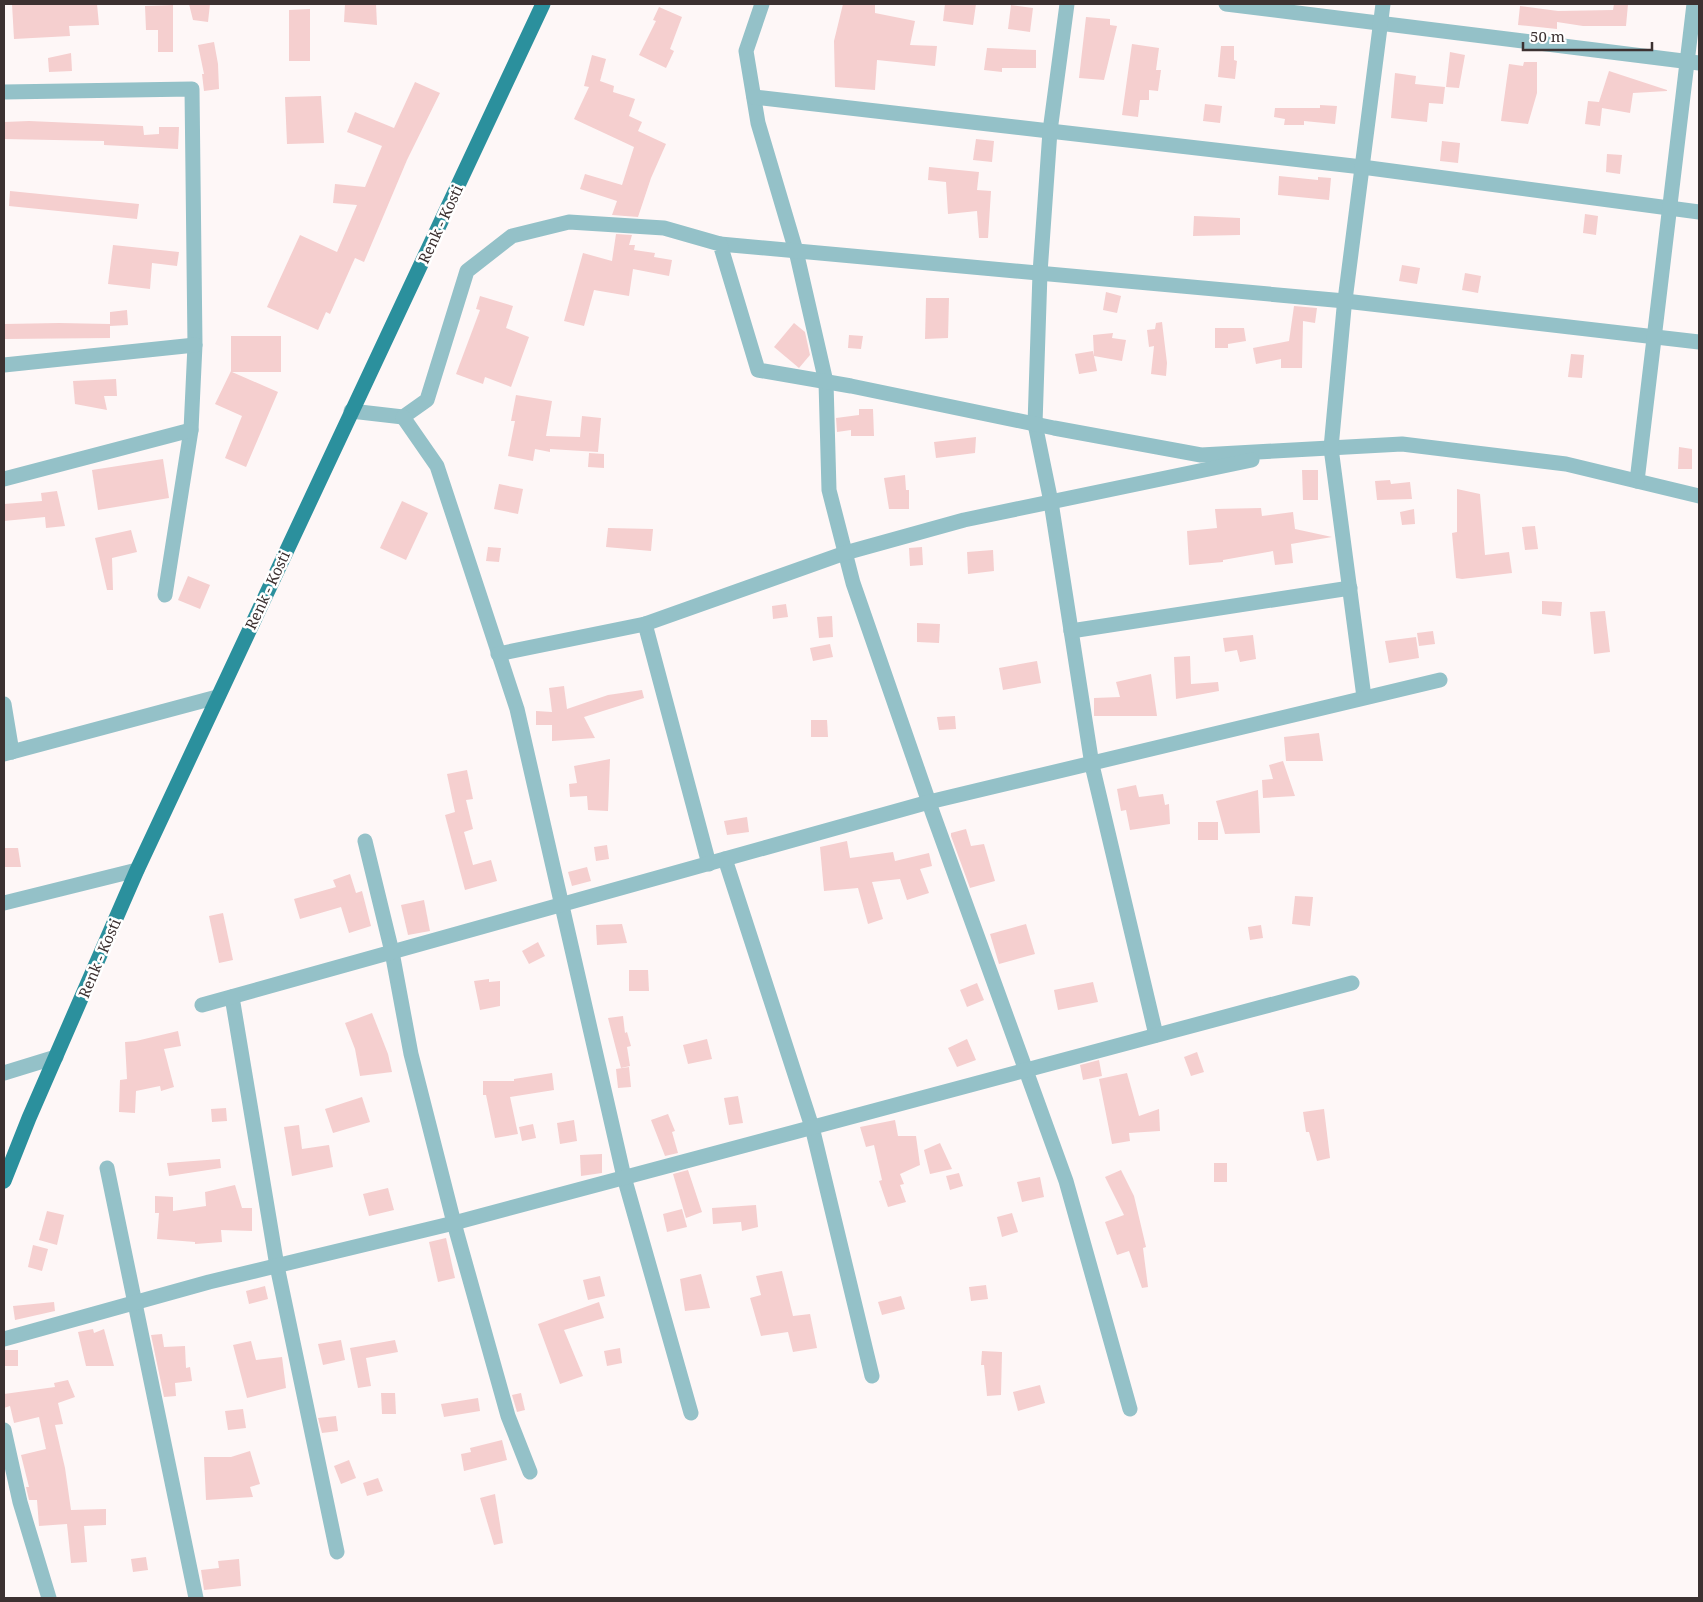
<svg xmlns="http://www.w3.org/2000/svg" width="1703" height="1602" viewBox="0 0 1703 1602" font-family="'Noto Serif',serif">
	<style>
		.building { fill: #f5cfcf }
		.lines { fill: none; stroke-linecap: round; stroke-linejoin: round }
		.minor { stroke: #94c1c8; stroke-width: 15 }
		.major { stroke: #2b909d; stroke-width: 15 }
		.labels { text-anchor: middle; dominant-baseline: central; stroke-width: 5; stroke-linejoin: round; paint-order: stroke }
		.street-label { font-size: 15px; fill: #3c3131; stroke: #fff }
	</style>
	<rect width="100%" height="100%" fill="#fef7f7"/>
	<g class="building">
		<polygon points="12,4 97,4 99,25 69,26 70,36 14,39"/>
		<polygon points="189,4 210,4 208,22 193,20"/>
		<polygon points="345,4 376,4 377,25 344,22"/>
		<polygon points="843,4 875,4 875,13 915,21 910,45 937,46 935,66 877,60 875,90 835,87 834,41"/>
		<polygon points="945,4 976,4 973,25 943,21"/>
		<polygon points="1614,4 1628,4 1626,26 1583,26 1557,22 1557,29 1518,25 1520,6 1558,11 1613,10"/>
		<polygon points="173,5 173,52 158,52 158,30 146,30 145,6"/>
		<polygon points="1011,5 1033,8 1030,32 1008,29"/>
		<polygon points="659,7 682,17 670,49 674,51 666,68 639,55 656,21 653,20"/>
		<polygon points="310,9 310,61 289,61 289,10"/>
		<polygon points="1086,17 1110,19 1110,25 1117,26 1104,80 1079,78"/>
		<polygon points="214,42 218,64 219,89 204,91 202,74 204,74 198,45"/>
		<polygon points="1132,44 1159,48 1156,70 1161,70 1158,91 1149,90 1149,100 1140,100 1138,117 1122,115"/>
		<polygon points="1221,46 1234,46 1234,60 1237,61 1235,79 1218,77"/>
		<polygon points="987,48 1036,50 1036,68 1002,68 1002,72 984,70"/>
		<polygon points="1450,52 1465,55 1459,88 1446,87"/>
		<polygon points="71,53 72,71 49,72 48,58"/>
		<polygon points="592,55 606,59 600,81 614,86 613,92 635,99 629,116 642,122 638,131 666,144 651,178 638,217 612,215 617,201 580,189 585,174 622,185 634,147 574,119 589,87 584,86"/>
		<polygon points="1524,62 1537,62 1537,93 1528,124 1501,121 1509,64 1523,66"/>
		<polygon points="1609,71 1667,90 1667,91 1633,93 1630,113 1602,108 1600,126 1585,124 1588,101 1599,102"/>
		<polygon points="1395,73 1416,76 1415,84 1445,87 1443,104 1429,103 1427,122 1391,118"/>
		<polygon points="415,82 440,93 407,160 364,262 355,258 330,314 326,312 318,330 267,307 300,235 337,252 357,205 333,203 335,184 365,187 382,146 347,132 355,112 394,128"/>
		<polygon points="321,96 324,143 287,144 285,97"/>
		<polygon points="1205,104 1222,106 1220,123 1203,121"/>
		<polygon points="1320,105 1337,106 1335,124 1304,121 1304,125 1284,125 1285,119 1274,117 1275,108 1320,108"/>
		<polygon points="29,121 143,126 144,135 159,134 159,127 179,127 178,149 104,145 104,141 4,139 4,122"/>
		<polygon points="976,139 994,141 992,162 973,160"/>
		<polygon points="1442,141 1460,143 1458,163 1440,161"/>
		<polygon points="1607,154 1622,155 1620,174 1606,172"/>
		<polygon points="929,167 979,172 977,190 991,191 988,238 979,238 977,211 948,214 946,182 928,180"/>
		<polygon points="1279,176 1318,180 1318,177 1331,178 1329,200 1278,195"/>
		<polygon points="10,191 139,204 137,219 9,206"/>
		<polygon points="1585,214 1598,216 1596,235 1583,233"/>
		<polygon points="1194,216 1240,218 1240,235 1193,236"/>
		<polygon points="616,234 632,235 629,245 635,245 634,250 655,253 654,257 672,260 669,276 633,269 629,296 594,290 584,326 564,321 583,253 612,261"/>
		<polygon points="113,245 179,252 177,266 152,263 150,289 108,284"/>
		<polygon points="1402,265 1420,268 1417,284 1399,281"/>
		<polygon points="1465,273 1481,276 1478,293 1462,290"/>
		<polygon points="1106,292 1121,296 1117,313 1103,310"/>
		<polygon points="480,296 513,306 506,328 529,337 511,387 485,377 483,384 456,374 480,310 476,309"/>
		<polygon points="926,298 949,298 948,338 925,339"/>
		<polygon points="1294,306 1317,308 1315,323 1303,321 1302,368 1281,368 1281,359 1256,364 1253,348 1289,341"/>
		<polygon points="127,310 128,325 110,326 110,312"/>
		<polygon points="1162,322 1167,363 1166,376 1151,374 1154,346 1149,347 1147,330 1155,329 1156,323"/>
		<polygon points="59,323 110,324 110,338 4,339 4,324"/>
		<polygon points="794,323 805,332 810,355 799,368 774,347"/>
		<polygon points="1215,328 1244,328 1246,341 1228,344 1228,348 1215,348"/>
		<polygon points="1113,333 1112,338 1126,340 1122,361 1094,356 1093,335"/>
		<polygon points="849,335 863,336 861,349 848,348"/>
		<polygon points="231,336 281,336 281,372 232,372 278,392 246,467 225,458 242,416 215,404 231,371"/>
		<polygon points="1093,351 1097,371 1079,374 1075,354"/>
		<polygon points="1571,354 1584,355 1582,378 1568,377"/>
		<polygon points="116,379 117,396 104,396 107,410 75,404 73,381"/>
		<polygon points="516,395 552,401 546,436 580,437 582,416 601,418 598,452 550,449 550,452 535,449 533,461 508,456 515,421 511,421"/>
		<polygon points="859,409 873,409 874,436 851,436 851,430 837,432 836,418 859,415"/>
		<polygon points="976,437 975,453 936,458 934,442"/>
		<polygon points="1679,447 1692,449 1692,469 1678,469"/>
		<polygon points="589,453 604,454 604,468 588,467"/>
		<polygon points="163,459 169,498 98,510 92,470"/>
		<polygon points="1302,470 1318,470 1318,500 1303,500"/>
		<polygon points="905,475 906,490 909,490 909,509 889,509 884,478"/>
		<polygon points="1390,480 1391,484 1410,482 1412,499 1377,500 1375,481"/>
		<polygon points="499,484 523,489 518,514 494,509"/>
		<polygon points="1457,489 1480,494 1485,555 1509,552 1512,573 1462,579 1456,578 1452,533 1457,532"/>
		<polygon points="57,491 65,526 46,528 45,517 4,521 4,504 42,501 41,493"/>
		<polygon points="402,501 428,513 406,560 380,548"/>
		<polygon points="1261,508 1262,516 1293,512 1295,529 1332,537 1291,544 1293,563 1275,565 1273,551 1223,560 1223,562 1189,565 1187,531 1217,528 1215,509"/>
		<polygon points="1414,509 1415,524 1402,525 1400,512"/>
		<polygon points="1535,526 1538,549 1525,550 1522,527"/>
		<polygon points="608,528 653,529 651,551 606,547"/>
		<polygon points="131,530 137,552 112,558 113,590 107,590 95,538"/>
		<polygon points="488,547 501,548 499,562 486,561"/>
		<polygon points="922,547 923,565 910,566 909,548"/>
		<polygon points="993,550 994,571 968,574 967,552"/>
		<polygon points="188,576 210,585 200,609 178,600"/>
		<polygon points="1542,601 1562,602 1561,616 1542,614"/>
		<polygon points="786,604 788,617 773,619 772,606"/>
		<polygon points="1605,611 1610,652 1594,654 1590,612"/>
		<polygon points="832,616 833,637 819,638 817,617"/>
		<polygon points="917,623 940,624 939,643 917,642"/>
		<polygon points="1433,631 1435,644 1419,646 1417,633"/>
		<polygon points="1253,635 1256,659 1240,662 1237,650 1225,652 1223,638"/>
		<polygon points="1416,637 1419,658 1389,663 1385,641"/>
		<polygon points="830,644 833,657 813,661 810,648"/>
		<polygon points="1190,656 1191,684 1218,682 1219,691 1176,699 1174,657"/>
		<polygon points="1037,661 1041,683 1003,690 999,668"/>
		<polygon points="1151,674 1157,716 1094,716 1094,698 1120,697 1116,682"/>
		<polygon points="564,686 567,709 608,695 642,690 644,698 584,717 595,738 552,741 552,725 536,725 536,711 552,712 549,688"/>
		<polygon points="955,716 956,729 939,730 937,717"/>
		<polygon points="811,720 827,720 828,737 811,737"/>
		<polygon points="1319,733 1323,761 1286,761 1284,737"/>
		<polygon points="610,759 608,811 588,810 587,796 570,797 569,784 577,783 574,766"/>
		<polygon points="1283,761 1295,796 1263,798 1262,780 1273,779 1269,765"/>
		<polygon points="467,770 473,799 466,800 473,829 464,832 473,865 491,860 497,881 465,890 445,815 455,812 447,774"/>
		<polygon points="1136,785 1139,797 1163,794 1165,805 1169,804 1170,824 1130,830 1126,810 1121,811 1117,789"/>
		<polygon points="1258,790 1260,833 1225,834 1216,801"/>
		<polygon points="747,817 749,832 727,835 724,821"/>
		<rect x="1198" y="822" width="20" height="18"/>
		<polygon points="966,829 971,846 984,844 995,881 970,888 951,836 951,833"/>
		<polygon points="847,841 850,858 893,852 895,861 929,853 932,866 920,869 929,893 907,900 900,879 872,882 883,919 868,924 858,888 824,891 820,847"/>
		<polygon points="607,845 609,859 596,861 594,847"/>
		<polygon points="4,848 18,848 21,867 4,867"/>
		<polygon points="587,867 591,881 572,886 568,872"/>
		<polygon points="350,874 356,893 362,891 371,926 349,933 341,907 300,919 294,899 336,887 333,880"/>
		<polygon points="1295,896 1313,897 1310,926 1292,924"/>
		<polygon points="424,900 430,931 408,935 401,905"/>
		<polygon points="223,913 233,960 219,963 209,916"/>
		<polygon points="622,924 627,943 597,945 596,925"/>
		<polygon points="1026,924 1035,954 999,964 990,934"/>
		<polygon points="1261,925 1263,938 1250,940 1248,927"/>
		<polygon points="538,942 545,956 529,964 522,951"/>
		<polygon points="629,970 648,970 649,991 629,991"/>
		<polygon points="489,979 489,982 500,981 500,1006 480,1010 474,981"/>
		<polygon points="1093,982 1098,1002 1058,1010 1054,990"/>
		<polygon points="977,983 984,1000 967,1007 960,990"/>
		<polygon points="372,1013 388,1054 392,1072 360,1076 355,1049 345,1023"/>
		<polygon points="623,1016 625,1033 627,1032 631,1046 627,1047 630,1066 621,1068 608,1018"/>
		<polygon points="178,1031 181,1046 164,1049 174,1087 161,1091 160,1086 136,1091 135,1113 119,1112 120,1080 127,1079 125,1042 136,1041"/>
		<polygon points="707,1039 712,1059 688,1064 683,1045"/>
		<polygon points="967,1039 976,1060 957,1067 948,1048"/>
		<polygon points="1197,1052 1204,1072 1191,1076 1184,1057"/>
		<polygon points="1099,1060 1102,1076 1083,1080 1080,1065"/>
		<polygon points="629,1067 631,1087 618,1088 616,1069"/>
		<polygon points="552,1073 554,1090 510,1097 518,1134 495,1138 486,1095 483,1095 483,1081 514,1081 514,1079"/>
		<polygon points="1127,1073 1139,1116 1159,1109 1160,1131 1129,1133 1130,1141 1112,1144 1099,1079"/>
		<polygon points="738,1096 743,1123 729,1125 724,1098"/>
		<polygon points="362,1097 370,1122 333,1133 325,1109"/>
		<polygon points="226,1108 227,1121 212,1122 211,1109"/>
		<polygon points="1324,1109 1330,1158 1317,1161 1309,1132 1306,1132 1303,1112"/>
		<polygon points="668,1114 675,1131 672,1132 678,1153 665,1156 651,1120"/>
		<polygon points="574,1120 577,1141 560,1144 557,1123"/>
		<polygon points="895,1120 898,1136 916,1136 920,1165 900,1174 904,1184 900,1185 906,1202 888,1207 879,1181 882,1180 874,1145 866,1147 860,1127"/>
		<polygon points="533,1124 536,1138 522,1141 519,1127"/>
		<polygon points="299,1125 302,1149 329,1145 333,1167 292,1176 284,1127"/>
		<polygon points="940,1143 952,1169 930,1174 924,1150"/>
		<polygon points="602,1154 602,1173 581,1176 580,1155"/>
		<polygon points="220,1159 221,1168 169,1176 167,1163"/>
		<rect x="1214" y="1163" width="13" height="19"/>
		<polygon points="688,1170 702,1212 686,1218 673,1174"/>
		<polygon points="1121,1170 1134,1196 1146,1247 1143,1248 1148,1287 1142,1288 1129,1251 1117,1255 1105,1222 1124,1215 1105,1177"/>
		<polygon points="959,1173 963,1186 950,1190 946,1176"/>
		<polygon points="1040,1177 1044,1197 1022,1202 1017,1182"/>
		<polygon points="235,1185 242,1208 252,1208 252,1231 221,1230 222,1242 195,1244 195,1242 157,1239 159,1213 155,1213 155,1196 173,1197 173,1211 206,1206 205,1192"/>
		<polygon points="388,1188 394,1210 369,1216 363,1194"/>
		<polygon points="756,1205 758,1227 742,1231 741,1222 713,1224 712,1208"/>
		<polygon points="682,1209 687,1227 667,1232 663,1214"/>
		<polygon points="47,1211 64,1215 57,1245 39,1240"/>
		<polygon points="1012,1213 1018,1232 1002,1237 997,1217"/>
		<polygon points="446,1238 455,1278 438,1282 429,1242"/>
		<polygon points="33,1245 48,1249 42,1271 28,1267"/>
		<polygon points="782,1271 793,1316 810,1314 817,1348 793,1352 788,1332 761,1336 750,1298 761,1295 756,1276"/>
		<polygon points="701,1274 710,1308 685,1311 680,1279"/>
		<polygon points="600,1276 605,1296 588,1300 583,1280"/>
		<polygon points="986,1285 988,1299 971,1301 969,1287"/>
		<polygon points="265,1286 268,1299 249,1304 246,1291"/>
		<polygon points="901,1296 905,1309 882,1315 878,1302"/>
		<polygon points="54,1302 55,1311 15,1320 13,1306"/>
		<polygon points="599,1302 604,1318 564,1330 583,1376 560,1384 538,1324"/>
		<polygon points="93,1329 94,1333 104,1329 114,1366 86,1366 78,1332"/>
		<polygon points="162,1334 164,1347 185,1346 186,1368 190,1367 192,1381 175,1383 176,1396 164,1397 151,1335"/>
		<polygon points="341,1340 345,1360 323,1365 318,1344"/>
		<polygon points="395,1340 398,1352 366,1358 371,1386 358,1388 350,1348"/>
		<polygon points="251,1341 256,1360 282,1357 286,1388 247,1398 233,1345"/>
		<polygon points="620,1348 622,1363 607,1366 604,1351"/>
		<rect x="4" y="1350" width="14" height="16"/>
		<polygon points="982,1351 1002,1352 1001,1395 987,1396 984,1365 981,1365"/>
		<polygon points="68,1380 75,1397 58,1403 63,1424 55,1425 65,1468 71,1510 106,1509 106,1525 84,1526 87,1562 71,1563 67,1524 39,1526 37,1500 29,1500 26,1487 29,1487 21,1455 46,1449 39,1417 14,1423 10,1406 4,1408 4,1394 55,1387 54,1383"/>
		<polygon points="1040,1385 1045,1403 1018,1411 1013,1392"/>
		<polygon points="381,1393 395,1393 396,1414 382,1414"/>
		<polygon points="521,1393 525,1410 517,1412 512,1395"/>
		<polygon points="478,1398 480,1411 444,1417 441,1404"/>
		<polygon points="243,1409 246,1428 228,1430 225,1411"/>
		<polygon points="336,1416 338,1431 322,1433 318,1418"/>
		<polygon points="502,1440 507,1460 464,1471 461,1454 471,1452 470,1448"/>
		<polygon points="250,1451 260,1484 250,1487 253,1497 206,1500 204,1457 231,1457"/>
		<polygon points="349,1460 356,1478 341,1484 334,1466"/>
		<polygon points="378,1478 383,1491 367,1496 363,1483"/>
		<polygon points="495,1494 503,1543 494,1545 480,1498"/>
		<polygon points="146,1557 148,1570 133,1572 131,1559"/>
		<polygon points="239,1559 241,1586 204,1590 201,1570 219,1568 218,1561"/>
	</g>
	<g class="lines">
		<g class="minor">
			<polyline points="762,4 746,51 758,123 796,251 826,382 829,490 853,583 933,814 1066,1181 1130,1409"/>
			<polyline points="1067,4 1050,131 1040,273 1035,424 1051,502 1092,765 1156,1035"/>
			<polyline points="1226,4 1699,63"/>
			<polyline points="4,92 192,89 195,345 191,430 165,595"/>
			<polyline points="754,97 1362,167 1699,212"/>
			<polyline points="720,244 1345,301 1699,342"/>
			<polyline points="4,365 195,345"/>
			<polyline points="351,411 403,417 427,400 467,271 512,236 569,222 664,228 720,244 758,370 851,386 1054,428 1201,455 1402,444 1566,464 1699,496"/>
			<polyline points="403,417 437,466 517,709 624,1177 691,1413"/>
			<polyline points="4,479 191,430"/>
			<polyline points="1637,481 1694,4"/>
			<polyline points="645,624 709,864"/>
			<polyline points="1071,631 1350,588"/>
			<polyline points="498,654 645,624 845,553 964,520 1252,460"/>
			<polyline points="1364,697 1331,448 1344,308 1383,4"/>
			<polyline points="4,704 12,752"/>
			<polyline points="4,754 217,697"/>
			<polyline points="365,841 392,952 411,1054 454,1223 508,1416 530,1472"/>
			<polyline points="725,859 812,1127 872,1376"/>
			<polyline points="4,903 137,870"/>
			<polyline points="232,997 277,1266 337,1552"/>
			<polyline points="202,1005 929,802 1440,680"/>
			<polyline points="4,1073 56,1057"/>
			<polyline points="107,1168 196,1598"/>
			<polyline points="4,1339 209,1282 454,1223 1352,983"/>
			<polyline points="4,1430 20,1502 49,1598"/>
		</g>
		<polyline class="major" points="4,1181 29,1118 137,870 543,4"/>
	</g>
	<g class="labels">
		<g class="street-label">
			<text transform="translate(440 224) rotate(-65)">Renk - Kosti</text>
			<text transform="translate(267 590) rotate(-65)">Renk - Kosti</text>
			<text transform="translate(99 958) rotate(-67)">Renk - Kosti</text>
		</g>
	</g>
	<rect width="1703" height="1602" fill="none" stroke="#3c3131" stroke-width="10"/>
	<path d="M1523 42v8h129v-8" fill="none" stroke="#3c3131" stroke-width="2.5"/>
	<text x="1530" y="42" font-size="15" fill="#3c3131" stroke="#ffffff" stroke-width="4" paint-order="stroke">50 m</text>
</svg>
